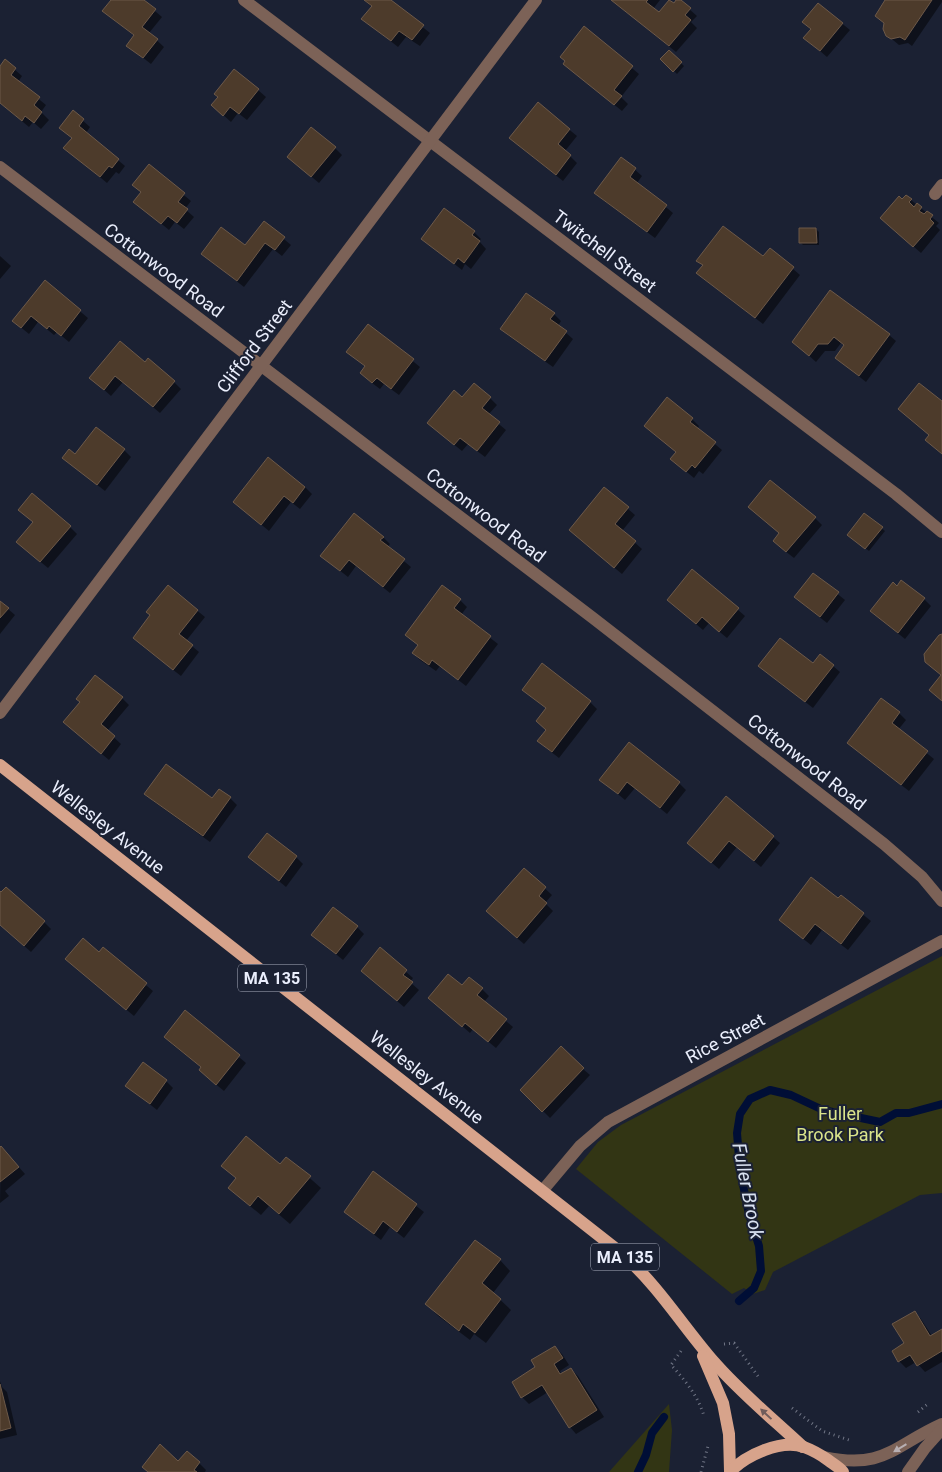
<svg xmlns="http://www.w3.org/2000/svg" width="942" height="1472" viewBox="0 0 942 1472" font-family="Roboto,sans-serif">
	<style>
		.green { fill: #323514 }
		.shadow { fill: #0007 }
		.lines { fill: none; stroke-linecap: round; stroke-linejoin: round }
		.stream { stroke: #000e36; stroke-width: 8 }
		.building { fill: #4d3b2b; stroke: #6d5949 }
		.path { stroke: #717686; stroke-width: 3; stroke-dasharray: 1 4; stroke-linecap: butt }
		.minor { stroke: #7c6257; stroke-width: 12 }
		.major { stroke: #d7a38b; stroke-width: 12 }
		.oneway { fill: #705c5b }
		.oneway2 { fill: #b8afb2 }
		.labels { text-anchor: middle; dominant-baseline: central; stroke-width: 4; stroke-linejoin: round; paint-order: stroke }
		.shield { fill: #1b2133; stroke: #acb0c0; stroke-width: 1 }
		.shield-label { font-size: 16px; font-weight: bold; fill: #eaeefc }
		.street-label { font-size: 18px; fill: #eaeefc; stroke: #1b2133 }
		.park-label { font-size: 18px; fill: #dae48b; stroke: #1b2133 }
		.water-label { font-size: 19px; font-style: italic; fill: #d9e2f1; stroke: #1b2133 }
	</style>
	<rect width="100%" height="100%" fill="#1b2133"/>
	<g class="green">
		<polygon points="942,956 942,1193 920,1195 773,1272 765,1290 753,1294 744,1288 732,1294 576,1169 598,1142 621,1125"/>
		<polygon points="669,1404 672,1430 669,1472 609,1472"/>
	</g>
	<g class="shadow">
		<polygon points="112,0 142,0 162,17 149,33 164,47 151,64 128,46 135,36 111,18"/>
		<polygon points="364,0 389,0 430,33 420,46 406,37 398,47 363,19 372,7"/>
		<polygon points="612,0 660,0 653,9 659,14 679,0 697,16 691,22 697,28 676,52"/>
		<polygon points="887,0 942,0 942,2 912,46 908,43 899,45 887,35 885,24 876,16"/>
		<polygon points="818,4 850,30 827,57 805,38 811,30 804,22"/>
		<polygon points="584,28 639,74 621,97 628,104 622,111 564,64"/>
		<polygon points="669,52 684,66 677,74 662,59"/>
		<polygon points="5,61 22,76 18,82 46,105 41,112 49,120 41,129 33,122 29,127 0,103 0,68"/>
		<polygon points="235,70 266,97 247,120 238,113 231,122 220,112 219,97"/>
		<polygon points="538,104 577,136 565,151 577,163 563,181 518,145"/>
		<polygon points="73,112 90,127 86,133 125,166 119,174 116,172 107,183 65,148 73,139 61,128"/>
		<polygon points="335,148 342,155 319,183 296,164"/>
		<polygon points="622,158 642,176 637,183 673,213 655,238 603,200 596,193"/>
		<polygon points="149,166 191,201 185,209 194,217 184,229 175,222 169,230 135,202 142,193"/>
		<polygon points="911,200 939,223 936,226 940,230 921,253 889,225 903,201"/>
		<polygon points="265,223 291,245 282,256 273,249 244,287 202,254 246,247"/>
		<polygon points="816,229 819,232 819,245 803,245 800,242"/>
		<polygon points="474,232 481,239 479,241 486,249 471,269 465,264 462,270 423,239"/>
		<polygon points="770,249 800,275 763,324 705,280 704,266 698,261 763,258"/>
		<polygon points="0,256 11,266 0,279"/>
		<polygon points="45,282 88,318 69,342 57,332 54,335 38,322 29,334 13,321"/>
		<polygon points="831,291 889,335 896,341 866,382 836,358 845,346 841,343 835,351 825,351 816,362 794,342"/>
		<polygon points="554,314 561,321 558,326 573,339 553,367 509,336 502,329"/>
		<polygon points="369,325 420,367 399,395 384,384 380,389 368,380 366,367 348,352"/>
		<polygon points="145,364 174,382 181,389 160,413 123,382 111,396 91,378"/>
		<polygon points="490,398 497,405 488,415 506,430 485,457 468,444 462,451 436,430 463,399"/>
		<polygon points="667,399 692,419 699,426 697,429 722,450 703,474 699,471 694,478 671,459 677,452"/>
		<polygon points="124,450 131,457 105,491 63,458"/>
		<polygon points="305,487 312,494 300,509 291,502 269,531 234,502"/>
		<polygon points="605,489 635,515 622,531 642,549 622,574 577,537"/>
		<polygon points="865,515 885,531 869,551 852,538"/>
		<polygon points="815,518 822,525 794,558 781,548 780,534"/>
		<polygon points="34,523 70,527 77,534 48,568 25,549"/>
		<polygon points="383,537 390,544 387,547 411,567 390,593 356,566 348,577 329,562"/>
		<polygon points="693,571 745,616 727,638 709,623 703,630 676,607"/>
		<polygon points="813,574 845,600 827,623 803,604"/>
		<polygon points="168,587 205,617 186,641 199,652 181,676 141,645 152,616"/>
		<polygon points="897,587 924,599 931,606 905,639 879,618"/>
		<polygon points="460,600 467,607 461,615 498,644 466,686 440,666 436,671 420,660 413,653 419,646 407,635"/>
		<polygon points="0,602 15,615 0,634"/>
		<polygon points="813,664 833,666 840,672 813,708 759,666"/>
		<polygon points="531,697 590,702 597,709 559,758 546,748 547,709"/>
		<polygon points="122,698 129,705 107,731 121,744 109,760 72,729"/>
		<polygon points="899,713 906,720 898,730 934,759 909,791 856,750"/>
		<polygon points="601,780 679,783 686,790 667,814 635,788 625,800"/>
		<polygon points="146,794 213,800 230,798 237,805 210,842 153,801"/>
		<polygon points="773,837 780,843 761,867 737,847 719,869 689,843"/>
		<polygon points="250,857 296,857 303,864 286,887"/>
		<polygon points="524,869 552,895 545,903 553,911 524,944 494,918"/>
		<polygon points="0,893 44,922 51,929 31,952 0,924"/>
		<polygon points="841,897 871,921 848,950 822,930 811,945 787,926"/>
		<polygon points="357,927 364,934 343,960 313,935"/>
		<polygon points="103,949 153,991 134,1016 74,966 99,954"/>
		<polygon points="380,949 413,978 410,982 419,990 404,1007 362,971"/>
		<polygon points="462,987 482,989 489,996 484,1002 513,1027 496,1048 473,1029 470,1033 430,998"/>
		<polygon points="186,1012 246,1063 224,1091 207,1077 202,1068 172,1044"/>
		<polygon points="583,1069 590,1075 550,1118 522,1090"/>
		<polygon points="166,1081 173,1088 157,1110 127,1086"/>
		<polygon points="1,1147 25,1174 5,1191 9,1196 0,1203"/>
		<polygon points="287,1158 321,1188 290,1224 269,1206 261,1215 240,1198 237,1179 234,1176 280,1166"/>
		<polygon points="374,1173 424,1212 404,1238 390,1227 381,1240 345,1212"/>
		<polygon points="500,1260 510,1271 493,1293 511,1310 486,1343 474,1334 470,1340 437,1315 427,1304"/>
		<polygon points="915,1312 921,1319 932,1336 942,1330 942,1362 925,1372 916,1362 906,1368 899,1361"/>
		<polygon points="555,1347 562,1354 569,1365 560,1371 562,1375 571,1369 578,1376 604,1417 576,1434 570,1427 548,1392 529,1404 522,1397"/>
		<polygon points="0,1381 2,1387 7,1392 17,1435 0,1439"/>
		<polygon points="188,1452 206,1470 205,1472 149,1472 178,1462"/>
	</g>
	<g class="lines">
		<g class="stream">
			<polyline points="739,1301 754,1288 761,1271 759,1246 749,1214 740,1170 737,1133 740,1114 750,1099 770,1090 791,1095 823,1110 880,1122 896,1113 909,1113 942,1104"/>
			<polyline points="638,1472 646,1455 652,1433 664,1417"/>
		</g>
	</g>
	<g class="building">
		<polygon points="111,0 144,0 156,9 142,27 158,39 143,58 126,46 134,35 102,11"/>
		<polygon points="364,0 391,0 424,25 412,40 399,31 391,41 361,19 372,6"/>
		<polygon points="611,0 648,0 646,2 659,12 669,0 674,3 676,0 681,0 691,8 685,15 691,20 669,46"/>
		<polygon points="885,0 932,0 905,40 900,37 891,39 886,36 883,29 884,23 875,16"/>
		<polygon points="818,3 843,23 820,51 803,38 811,29 802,22"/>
		<polygon points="584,26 633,66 614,90 622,96 614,105 563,64 565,61 560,57"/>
		<polygon points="669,50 682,62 673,72 660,59"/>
		<polygon points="5,59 16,68 11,75 40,97 34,105 42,112 34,123 25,116 22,121 0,103 0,66"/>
		<polygon points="234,69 259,89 239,114 230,107 223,116 211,105 218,97 214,94"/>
		<polygon points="538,102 570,129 558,144 571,155 556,175 509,138"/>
		<polygon points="73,110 84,119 79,126 119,159 112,168 109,166 100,177 63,148 72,138 59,128"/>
		<polygon points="311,127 336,147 311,177 287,157"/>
		<polygon points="621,157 636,168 630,177 667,205 647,232 594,193"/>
		<polygon points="149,164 185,193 178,202 188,209 177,223 168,216 161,224 133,202 141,192 132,185"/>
		<polygon points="906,195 912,199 909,202 914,207 917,203 922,207 919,211 924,214 927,211 933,215 930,219 934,223 913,247 880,218 899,196 902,199"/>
		<polygon points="444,208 475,231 472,235 480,241 464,263 458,258 454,264 421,239"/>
		<polygon points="264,221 285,237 275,250 265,243 237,281 201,254 221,227 245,245"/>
		<polygon points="723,226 763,256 770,248 794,267 755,318 696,273 703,265 696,261"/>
		<polygon points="799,228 816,228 817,243 799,243"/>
		<polygon points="45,280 81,310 61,336 49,326 47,329 31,316 21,328 12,321"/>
		<polygon points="830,290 890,334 859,376 835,358 844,345 834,337 828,344 818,344 809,356 792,342"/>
		<polygon points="526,293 555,313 550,319 567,331 545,361 500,329"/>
		<polygon points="368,324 414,359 391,389 377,378 372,383 360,373 365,366 346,352"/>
		<polygon points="120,341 145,362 148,358 175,381 153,407 115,376 104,390 89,378"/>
		<polygon points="474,383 491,397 482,408 500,422 477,451 460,438 454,445 427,423 454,390 462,397"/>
		<polygon points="919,383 942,401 942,454 925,440 929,435 898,409"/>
		<polygon points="667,397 693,418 690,422 716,442 695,468 692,465 686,472 670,459 676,452 644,426"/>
		<polygon points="96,427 125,449 97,485 62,458 69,449 75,454"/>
		<polygon points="268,457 305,487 293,503 284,496 261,525 233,502"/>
		<polygon points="770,480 816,517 786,552 773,541 779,533 748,507"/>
		<polygon points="604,487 629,507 615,524 636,541 614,568 569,530"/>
		<polygon points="32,493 71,526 40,562 16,542 33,522 18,510"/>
		<polygon points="354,513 384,537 380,540 405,559 383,587 349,560 340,571 320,556"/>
		<polygon points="864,513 883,527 865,549 847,535"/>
		<polygon points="692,569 739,608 719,632 702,617 696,624 667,600"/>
		<polygon points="813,573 839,592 820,617 794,597"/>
		<polygon points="901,580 925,598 898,633 870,611 893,582 897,586"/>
		<polygon points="168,585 198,610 179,634 193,645 173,670 133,638 150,615 146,612"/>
		<polygon points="442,585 461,599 454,608 491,636 458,680 432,660 429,665 412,653 418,645 405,635"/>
		<polygon points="0,601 9,608 0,618"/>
		<polygon points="942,634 942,701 929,690 941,675 925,662 924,654 939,635"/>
		<polygon points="780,638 813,663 820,654 834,665 805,702 758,666"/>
		<polygon points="542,663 591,701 552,752 537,741 546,730 536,721 546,708 522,690"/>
		<polygon points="95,675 123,697 101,724 115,736 101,754 63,722 80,702 76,699"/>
		<polygon points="881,698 900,712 892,723 928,751 901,785 847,743"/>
		<polygon points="629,742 680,782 660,808 627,782 618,794 599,780"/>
		<polygon points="166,764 212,798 219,789 231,797 203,836 144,794"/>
		<polygon points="726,796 774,836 754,861 729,841 711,863 687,843"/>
		<polygon points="267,833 297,856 279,881 248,857"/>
		<polygon points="524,868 546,887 539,896 547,903 517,938 486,911"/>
		<polygon points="811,877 838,898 841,895 864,913 841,944 815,924 803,939 779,920"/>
		<polygon points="6,887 45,921 24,946 0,925 0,891 1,892"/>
		<polygon points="333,907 358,926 336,954 311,935"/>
		<polygon points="83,938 99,952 103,947 147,983 126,1010 65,959"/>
		<polygon points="380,947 407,970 403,975 413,982 397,1001 361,971"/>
		<polygon points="448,974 462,985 469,977 483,988 477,995 507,1019 488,1042 465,1023 462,1027 428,998"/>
		<polygon points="185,1010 240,1055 216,1085 199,1070 201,1067 164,1037"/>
		<polygon points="561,1046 584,1068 542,1112 520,1090"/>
		<polygon points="143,1062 167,1080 150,1104 125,1086"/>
		<polygon points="246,1136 280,1164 286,1157 311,1176 279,1214 258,1196 250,1206 228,1188 236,1178 221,1166"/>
		<polygon points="1,1146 19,1167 0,1182 0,1147"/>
		<polygon points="373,1171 417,1204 397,1232 383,1221 374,1234 344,1212"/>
		<polygon points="475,1240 501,1259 482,1283 501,1299 475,1333 463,1324 459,1331 425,1304"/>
		<polygon points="915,1311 930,1336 942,1329 942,1351 917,1366 910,1355 898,1362 892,1351 904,1343 892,1324"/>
		<polygon points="555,1346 563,1358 554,1364 560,1374 571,1368 597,1410 569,1428 542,1385 521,1398 512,1382 535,1367 531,1360"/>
		<polygon points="0,1384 11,1428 0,1431"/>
		<polygon points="160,1444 178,1461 187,1451 200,1462 194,1470 197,1472 148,1472 142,1467"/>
	</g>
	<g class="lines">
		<g class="path">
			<polyline points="724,1344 734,1343 760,1379"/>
			<path d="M681 1351 671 1365C685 1380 698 1396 704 1416"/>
			<polyline points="792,1408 822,1431 849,1440"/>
			<polyline points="918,1412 929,1403"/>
			<polyline points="701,1472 708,1446"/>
		</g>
		<g class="minor">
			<polyline points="244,0 896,494 942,532"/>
			<polyline points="0,167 593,618 884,844 922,877 942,901"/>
			<polyline points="935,194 942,185"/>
			<polyline points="0,713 536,0"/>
			<polyline points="543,1190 580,1146 608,1122 942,941"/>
			<path d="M824 1457C884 1470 893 1446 942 1424"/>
			<polyline points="908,1472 925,1448 942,1429"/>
		</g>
		<g class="major">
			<path d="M0 765 620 1252C659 1286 681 1324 714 1362 741 1393 773 1419 803 1447"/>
			<polyline points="703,1356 723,1403 729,1434 730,1471"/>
			<path d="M730 1472C746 1455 781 1439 804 1447 812 1450 821 1455 828 1460 833 1464 839 1467 843 1472"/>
		</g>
	</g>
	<defs><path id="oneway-solid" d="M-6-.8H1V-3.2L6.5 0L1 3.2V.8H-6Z" transform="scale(1.25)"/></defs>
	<use class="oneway" href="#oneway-solid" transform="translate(766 1414) rotate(-137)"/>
	<use class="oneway2" href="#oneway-solid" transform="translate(900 1448) rotate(149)"/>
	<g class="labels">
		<g class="shield">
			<rect x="238" y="964.5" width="68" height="27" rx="4"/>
			<rect x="591" y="1243.5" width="68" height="27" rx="4"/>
		</g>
		<g class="shield-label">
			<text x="272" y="978">MA 135</text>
			<text x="625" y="1257">MA 135</text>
		</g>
		<g class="street-label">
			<text transform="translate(605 251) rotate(37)">Twitchell Street</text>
			<text transform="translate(164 270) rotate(37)">Cottonwood Road</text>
			<text transform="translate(254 346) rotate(-53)">Clifford Street</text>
			<text transform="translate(486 515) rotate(37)">Cottonwood Road</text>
			<text transform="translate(807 762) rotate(38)">Cottonwood Road</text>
			<text transform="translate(108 827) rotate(38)">Wellesley Avenue</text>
			<text transform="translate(725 1038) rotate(-28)">Rice Street</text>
			<text transform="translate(427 1077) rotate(38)">Wellesley Avenue</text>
		</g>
		<g class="park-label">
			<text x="840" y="1113">Fuller<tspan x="840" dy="21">Brook Park</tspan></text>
		</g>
		<g class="water-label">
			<text transform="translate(748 1191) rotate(79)">Fuller Brook</text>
		</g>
	</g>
</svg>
